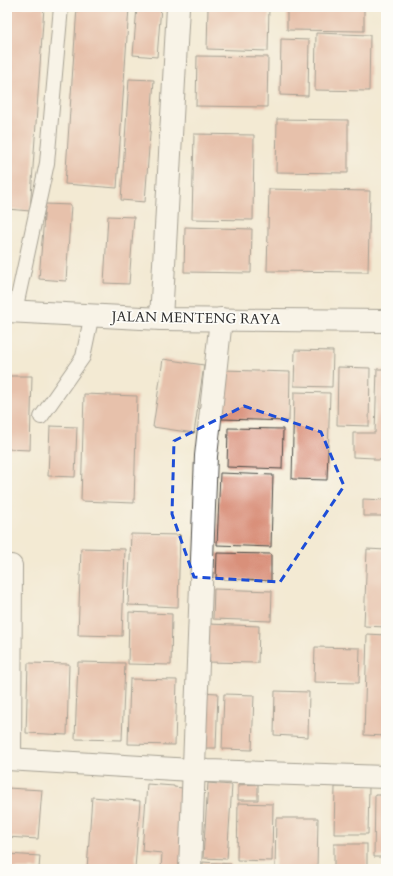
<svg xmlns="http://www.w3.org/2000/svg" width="393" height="876" viewBox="0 0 393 876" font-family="Cardo,serif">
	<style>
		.building { fill: #d9907a }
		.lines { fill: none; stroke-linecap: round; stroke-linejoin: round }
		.service-casing { stroke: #494844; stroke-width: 16 }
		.minor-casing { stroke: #494844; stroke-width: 24 }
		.tertiary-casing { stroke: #494844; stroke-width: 24 }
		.service { stroke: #fff; stroke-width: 14 }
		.minor { stroke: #fff; stroke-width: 22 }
		.tertiary { stroke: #fff; stroke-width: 22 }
		.marked { fill: none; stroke: #1d4ed8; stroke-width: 3; stroke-dasharray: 8 5; stroke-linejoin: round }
		.labels { text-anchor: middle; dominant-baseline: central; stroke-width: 3.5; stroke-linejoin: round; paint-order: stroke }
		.street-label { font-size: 14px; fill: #2b2b2b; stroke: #fdfcf7 }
	</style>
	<rect width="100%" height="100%" fill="#fdfcf7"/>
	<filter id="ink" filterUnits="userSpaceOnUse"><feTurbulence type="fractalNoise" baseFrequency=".025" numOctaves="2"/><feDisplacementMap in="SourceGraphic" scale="8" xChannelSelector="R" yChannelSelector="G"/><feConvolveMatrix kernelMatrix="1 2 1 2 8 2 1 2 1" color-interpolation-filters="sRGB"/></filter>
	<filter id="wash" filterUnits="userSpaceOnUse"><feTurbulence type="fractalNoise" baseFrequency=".012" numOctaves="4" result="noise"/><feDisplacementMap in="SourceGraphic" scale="16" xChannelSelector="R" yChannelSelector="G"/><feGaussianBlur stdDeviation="0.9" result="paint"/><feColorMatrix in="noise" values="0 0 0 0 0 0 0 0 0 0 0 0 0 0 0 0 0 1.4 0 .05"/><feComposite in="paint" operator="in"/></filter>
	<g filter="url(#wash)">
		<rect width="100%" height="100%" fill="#f3ead3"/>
		<g id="blocks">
			<g class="building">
				<polygon points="7,7 44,7 30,211 7,209"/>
				<polygon points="77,7 129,7 117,188 65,184"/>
				<polygon points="137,7 161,7 157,57 133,55"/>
				<polygon points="208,7 269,7 268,51 207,49"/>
				<polygon points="287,7 364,7 364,31 287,30"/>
				<polygon points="316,33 370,35 369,91 315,90"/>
				<polygon points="281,39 309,40 308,96 280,95"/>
				<polygon points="197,56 268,57 267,107 196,106"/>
				<polygon points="129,79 154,80 145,202 121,200"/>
				<polygon points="277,119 348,120 348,173 276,172"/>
				<polygon points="194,134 254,135 253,220 192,219"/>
				<polygon points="269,189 370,191 368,272 267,271"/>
				<polygon points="45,204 71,205 66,281 39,279"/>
				<polygon points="108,216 134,217 129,284 104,283"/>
				<polygon points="185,227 252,229 251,273 184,272"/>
				<polygon points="295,350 333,351 332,387 294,386"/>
				<polygon points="163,359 204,365 194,433 153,427"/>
				<polygon points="338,367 370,368 369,426 337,425"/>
				<polygon points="377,369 386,369 386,460 374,460 374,458 353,457 353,433 375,433"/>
				<polygon points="223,370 290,372 289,421 222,419"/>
				<polygon points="7,376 32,376 30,450 7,449"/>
				<polygon points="294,392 330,393 327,480 292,479"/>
				<polygon points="84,394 137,396 134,503 81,501"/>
				<polygon points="50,426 77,427 75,477 48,476"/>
				<polygon points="228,428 283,429 282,469 227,467"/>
				<polygon points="220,473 273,475 271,547 217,545"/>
				<polygon points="363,499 386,500 386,516 363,516"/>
				<polygon points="131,534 180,535 178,607 128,605"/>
				<polygon points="81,548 125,549 122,636 78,635"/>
				<polygon points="367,549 386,550 386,627 364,626"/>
				<polygon points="217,553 271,554 271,581 216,579"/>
				<polygon points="214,589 272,591 271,621 213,619"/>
				<polygon points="129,612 172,614 171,665 128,664"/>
				<polygon points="208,624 259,626 258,663 206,662"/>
				<polygon points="367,634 386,635 386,736 364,735"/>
				<polygon points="315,647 360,648 359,683 314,682"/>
				<polygon points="78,662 125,663 122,740 75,739"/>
				<polygon points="28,663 69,664 67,735 26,733"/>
				<polygon points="130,679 177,680 175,745 128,744"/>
				<polygon points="275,691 309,692 308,737 274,735"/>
				<polygon points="199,692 218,693 216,748 198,748"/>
				<polygon points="224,694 254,695 252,750 222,749"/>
				<polygon points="208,783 232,785 227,859 203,858"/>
				<polygon points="147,784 174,786 174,787 191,789 185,869 161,869 162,853 142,851"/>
				<polygon points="258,784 258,800 238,800 238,785"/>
				<polygon points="335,787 369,787 368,834 334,834"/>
				<polygon points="7,788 42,790 38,839 7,837"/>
				<polygon points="375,795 386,795 386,857 374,857"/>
				<polygon points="92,797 140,801 135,869 87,869"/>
				<polygon points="238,803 273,804 272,861 237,860"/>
				<polygon points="276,818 318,818 317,869 275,869"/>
				<rect x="334" y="844" width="33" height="25"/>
				<polygon points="7,854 40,856 39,869 7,869"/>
				<polygon points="203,862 231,864 230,869 203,869"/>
			</g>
		</g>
	</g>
	<g filter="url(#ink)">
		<use href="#blocks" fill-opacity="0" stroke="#494844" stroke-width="1"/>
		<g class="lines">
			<g class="service-casing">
				<g id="service">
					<polyline points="15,311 47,163 61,7"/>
					<polyline points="41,417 83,357 92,314"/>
				</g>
			</g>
			<g class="minor-casing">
				<g id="minor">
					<polyline points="161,319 178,7"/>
					<polyline points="7,759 208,771 386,777"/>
					<polyline points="10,759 11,566"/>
					<polyline points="190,869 206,456 221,319"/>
				</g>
			</g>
			<g class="tertiary-casing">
				<polyline id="tertiary" points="7,311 161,319 386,321"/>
			</g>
			<use href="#service" class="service"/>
			<use href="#minor" class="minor"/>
			<use href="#tertiary" class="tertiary"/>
		</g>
	</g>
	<path d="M0 0H393V876H0ZM244 406 321 432 344 486 280 582 194 577 172 514 174 441Z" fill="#f3ead3" fill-opacity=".55" fill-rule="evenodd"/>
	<path class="marked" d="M244 406 321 432 344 486 280 582 194 577 172 514 174 441Z"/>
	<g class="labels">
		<g class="street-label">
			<text transform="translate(196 318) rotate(1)">JALAN MENTENG RAYA</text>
		</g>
	</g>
	<rect width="393" height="876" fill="none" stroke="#fdfcf7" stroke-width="24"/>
</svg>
